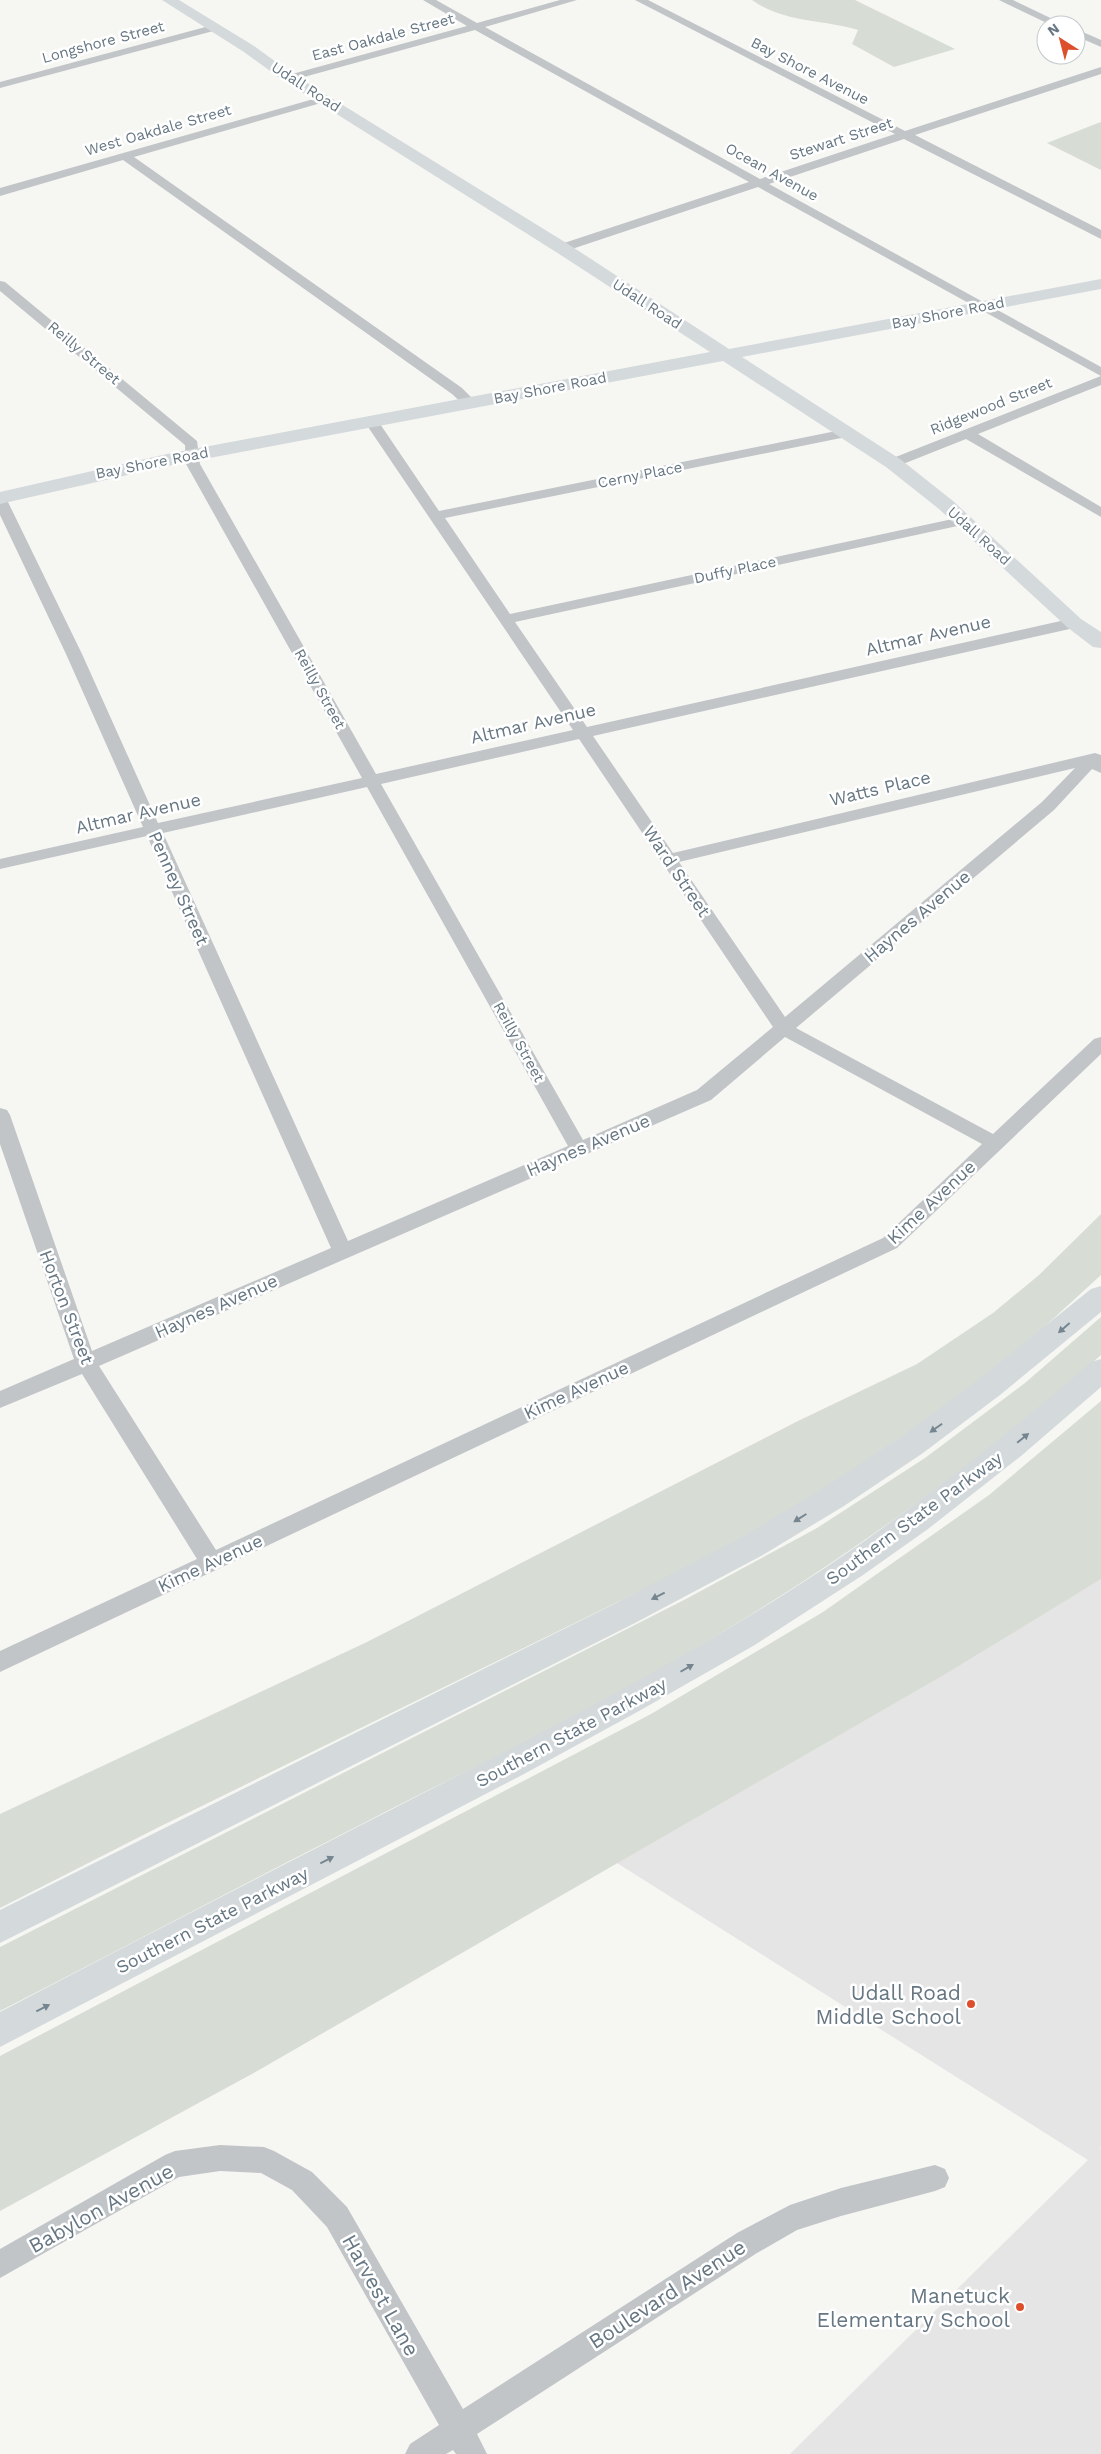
<svg xmlns="http://www.w3.org/2000/svg" width="1101" height="2454" viewBox="0 0 1101 2454" font-family="'Work Sans',sans-serif">
	<style>
		.built { fill: #e4e5e4 }
		.green { fill: #d7ddd4 }
		.lines { fill: none; stroke-linecap: round; stroke-linejoin: round }
		.street { fill: #c1c5c8; fill-rule: evenodd }
		.secondary { fill: #d4d9dc; fill-rule: evenodd }
		.highway { fill: #d4d9dc; fill-rule: evenodd }
		.oneway { fill: #768690 }
		.poi-dot { fill: #dd4f2c; stroke: #fff; stroke-width: 2 }
		.labels { text-anchor: middle; dominant-baseline: central; stroke-width: 5; stroke-linejoin: round; paint-order: stroke }
		.far-street-label { font-size: 15px; fill: #667783; stroke: #fff }
		.street-label { font-size: 18px; fill: #667783; stroke: #fff }
		.near-poi-label { font-size: 21px; fill: #667783; stroke: #fff; text-anchor: end }
		.near-street-label { font-size: 21px; fill: #667783; stroke: #fff }
	</style>
	<rect width="100%" height="100%" fill="#f6f6f3"/>
	<polygon class="built" points="1101,1579 1101,2146 1097,2151 1101,2147 1101,2454 790,2454 1088,2160 617,1863"/>
	<g class="green">
		<path d="M752 0H855L955 49 894 67 852 44 858 30C822 19 784 23 752 0Z"/>
		<polygon points="1101,122 1101,170 1047,143 1093,125"/>
		<polygon points="1101,1214 1101,1275 1018,1351 923,1422 819,1493 697,1563 159,1827 0,1908 0,1814 367,1642 798,1421 917,1364 993,1313 1039,1275"/>
		<path d="M1101 1317V1355C944 1495 761 1617 575 1716 505 1754 432 1787 362 1824 241 1885 121 1949 0 2011V1947L686 1599 817 1528 925 1458 1025 1383Z"/>
		<polygon points="1101,1401 1101,1579 947,1673 259,2070 0,2211 0,2056 651,1714 823,1612 989,1495"/>
	</g>
	<g class="lines">
		<g class="street">
			<polygon points="423,0 436,0 477,23 560,0 577,0 485,27 760,179 895,134 635,0 648,0 905,131 1101,67 1101,74 915,135 1101,230 1101,239 904,139 769,184 1101,367 1101,385 978,434 1101,507 1101,517 966,439 898,466 888,466 886,463 888,460 1101,376 758,187 566,251 558,251 556,248 558,245 749,182 475,30 293,80 285,80 283,78 285,76 467,26"/>
			<polygon points="999,0 1013,0 1065,25 1051,25"/>
			<polygon points="213,25 217,26 217,30 0,88 0,82"/>
			<polygon points="1076,29 1101,40 1101,47 1076,36"/>
			<polygon points="324,96 330,99 328,101 134,157 462,388 477,403 475,406 465,406 452,394 123,160 0,196 0,188"/>
			<path d="M0 281 5 282 197 441 200 464 376 774 573 730 364 421 371 417 376 418 439 511 846 429 853 433 846 437 445 518 510 614 962 517 969 521 962 525 515 622 587 727 1074 618 1082 623 1074 628 593 736 673 853 1095 753 1101 755V773L1092 769 1054 810 796 1028 993 1134 1094 1039 1101 1037V1054L897 1248 0 1672V1651L197 1559 82 1374 0 1408V1391L74 1359 0 1144V1108L7 1110 10 1115 92 1351 331 1248 147 836 0 869V859L143 827 66 654 0 515V496L7 500 82 654 158 823 362 778 186 464 185 445 0 291ZM579 739 773 1027 697 1090 583 1140 381 784ZM1075 768 1042 802 785 1017 679 862ZM367 787 568 1146 348 1241 163 833ZM785 1037 982 1144 883 1238 216 1550 99 1366 711 1100Z"/>
			<polygon points="220,2145 264,2147 274,2151 312,2172 347,2207 463,2409 737,2233 790,2205 841,2188 935,2165 945,2169 949,2178 945,2187 935,2191 841,2216 797,2230 757,2253 477,2434 487,2454 456,2454 453,2450 446,2454 405,2454 410,2444 439,2425 327,2227 292,2190 261,2173 220,2171 179,2177 0,2278 0,2249 165,2155 175,2151"/>
		</g>
		<polygon class="secondary" points="162,0 179,0 254,46 294,75 568,244 729,349 1101,279 1101,289 742,357 900,459 953,501 1081,619 1101,632 1101,648 1093,647 1067,627 939,509 886,467 723,361 167,466 0,504 0,492 167,454 710,352 556,252 284,81 244,52"/>
		<g class="highway">
			<polygon points="1101,1286 1101,1312 1000,1395 923,1453 844,1506 761,1556 635,1623 0,1943 0,1910 612,1605 740,1538 822,1489 902,1436 979,1379 1091,1289"/>
			<path d="M1101 1359V1387L1021 1456 928 1529 863 1575 753 1646 639 1711 524 1774 0 2047V2012C136 1941 273 1870 410 1800 557 1725 706 1649 844 1555 930 1496 1012 1431 1091 1362Z"/>
		</g>
	</g>
	<defs><path id="oneway-solid" d="M-6-.8H1V-3.2L6.5 0L1 3.2V.8H-6Z" transform="scale(1.25)"/></defs>
	<g class="oneway">
		<use href="#oneway-solid" transform="translate(1064 1328) rotate(139)"/>
		<use href="#oneway-solid" transform="translate(936 1428) rotate(145)"/>
		<use href="#oneway-solid" transform="translate(1023 1438) rotate(-39)"/>
		<use href="#oneway-solid" transform="translate(800 1518) rotate(148)"/>
		<use href="#oneway-solid" transform="translate(658 1596) rotate(153)"/>
		<use href="#oneway-solid" transform="translate(687 1668) rotate(-30)"/>
		<use href="#oneway-solid" transform="translate(327 1860) rotate(-27)"/>
		<use href="#oneway-solid" transform="translate(43 2008) rotate(-27)"/>
	</g>
	<g class="poi-dot">
		<circle cx="971" cy="2004" r="5"/>
		<circle cx="1020" cy="2307" r="5"/>
	</g>
	<g class="labels">
		<g class="far-street-label">
			<text transform="translate(383 37) rotate(-15)">East Oakdale Street</text>
			<text transform="translate(103 42) rotate(-15)">Longshore Street</text>
			<text transform="translate(810 71) rotate(27)">Bay Shore Avenue</text>
			<text transform="translate(306 87) rotate(33)">Udall Road</text>
			<text transform="translate(158 130) rotate(-16)">West Oakdale Street</text>
			<text transform="translate(841 139) rotate(-18)">Stewart Street</text>
			<text transform="translate(772 172) rotate(29)">Ocean Avenue</text>
			<text transform="translate(647 304) rotate(33)">Udall Road</text>
			<text transform="translate(948 313) rotate(-11)">Bay Shore Road</text>
			<text transform="translate(84 353) rotate(40)">Reilly Street</text>
			<text transform="translate(550 388) rotate(-11)">Bay Shore Road</text>
			<text transform="translate(991 406) rotate(-22)">Ridgewood Street</text>
			<text transform="translate(152 463) rotate(-11)">Bay Shore Road</text>
			<text transform="translate(640 475) rotate(-11)">Cerny Place</text>
			<text transform="translate(979 536) rotate(42)">Udall Road</text>
			<text transform="translate(735 570) rotate(-12)">Duffy Place</text>
			<text transform="translate(320 689) rotate(61)">Reilly Street</text>
			<text transform="translate(519 1042) rotate(61)">Reilly Street</text>
		</g>
		<g class="street-label">
			<text transform="translate(928 635) rotate(-13)">Altmar Avenue</text>
			<text transform="translate(533 723) rotate(-13)">Altmar Avenue</text>
			<text transform="translate(880 788) rotate(-13)">Watts Place</text>
			<text transform="translate(138 813) rotate(-13)">Altmar Avenue</text>
			<text transform="translate(677 871) rotate(56)">Ward Street</text>
			<text transform="translate(179 888) rotate(66)">Penney Street</text>
			<text transform="translate(917 916) rotate(-40)">Haynes Avenue</text>
			<text transform="translate(588 1145) rotate(-23)">Haynes Avenue</text>
			<text transform="translate(931 1202) rotate(-43)">Kime Avenue</text>
			<text transform="translate(216 1306) rotate(-24)">Haynes Avenue</text>
			<text transform="translate(67 1307) rotate(69)">Horton Street</text>
			<text transform="translate(576 1390) rotate(-25)">Kime Avenue</text>
			<text transform="translate(914 1518) rotate(-36)">Southern State Parkway</text>
			<text transform="translate(210 1563) rotate(-25)">Kime Avenue</text>
			<text transform="translate(571 1732) rotate(-28)">Southern State Parkway</text>
			<text transform="translate(212 1920) rotate(-27)">Southern State Parkway</text>
		</g>
		<g class="near-poi-label">
			<text x="961" y="1992">Udall Road<tspan x="961" dy="24">Middle School</tspan></text>
			<text x="1010" y="2295">Manetuck<tspan x="1010" dy="24">Elementary School</tspan></text>
		</g>
		<g class="near-street-label">
			<text transform="translate(101 2208) rotate(-29)">Babylon Avenue</text>
			<text transform="translate(667 2294) rotate(-33)">Boulevard Avenue</text>
			<text transform="translate(381 2295) rotate(61)">Harvest Lane</text>
		</g>
	</g>
	<g transform="translate(1061 40) rotate(324)"><circle r="24" fill="#ffffff" stroke="#c2c9cd"/>
	<path d="M0-4L9 19L0 12L-9 19Z" fill="#dd4f2c"/>
	<text y="-8" font-size="14" font-weight="bold" text-anchor="middle" fill="#667783">N</text>
	</g>
</svg>
